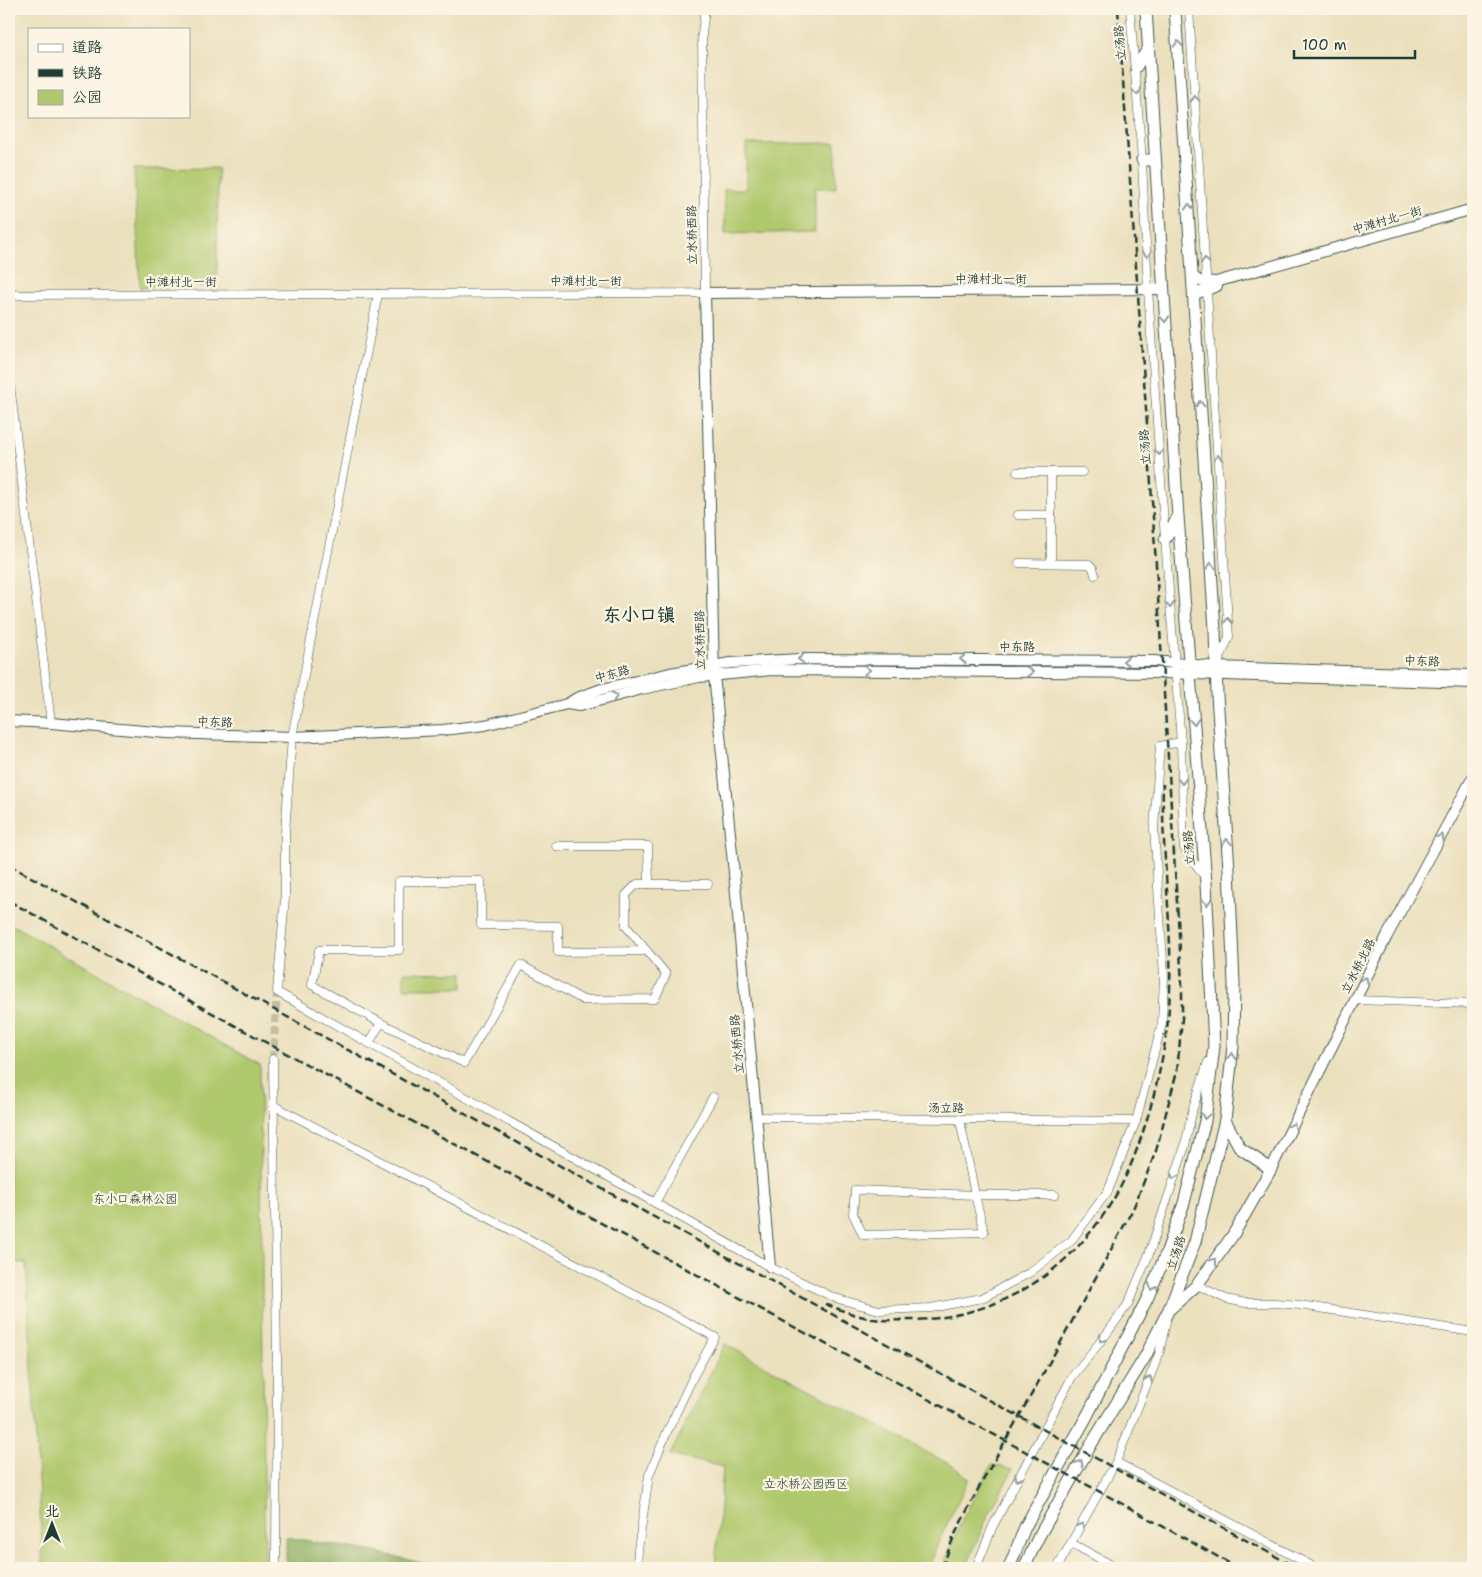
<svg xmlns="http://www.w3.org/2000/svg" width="1482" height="1577" viewBox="0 0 1482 1577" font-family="'Shantell Sans','LXGW WenKai TC',sans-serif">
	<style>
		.green { fill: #b1c96e; stroke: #688351 }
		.forest { fill: #8cad61; stroke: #56754a }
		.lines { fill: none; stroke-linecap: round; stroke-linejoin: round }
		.street-tunnel { stroke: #c2bfa2; stroke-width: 8; stroke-dasharray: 8 4; stroke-linecap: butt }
		.street-casing { stroke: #3e5549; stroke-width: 9 }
		.secondary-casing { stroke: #3e5549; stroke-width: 12 }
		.primary-casing { stroke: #3e5549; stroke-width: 13 }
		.street { stroke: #fff; stroke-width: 8 }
		.secondary { stroke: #fff; stroke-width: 10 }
		.primary { stroke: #fff; stroke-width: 11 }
		.rail { stroke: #1f3d34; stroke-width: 2.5; stroke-dasharray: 8 4; stroke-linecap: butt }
		.oneway { stroke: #8f9e9a }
		.labels { text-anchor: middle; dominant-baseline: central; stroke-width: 4.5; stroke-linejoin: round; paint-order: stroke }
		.street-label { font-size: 12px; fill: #1f3d34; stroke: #fcf5e5 }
		.park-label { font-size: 12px; fill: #3c5940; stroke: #fcf5e5 }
		.district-label { font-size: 18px; font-weight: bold; fill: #1f3d34; stroke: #fcf5e5 }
	</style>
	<rect width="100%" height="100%" fill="#fcf5e5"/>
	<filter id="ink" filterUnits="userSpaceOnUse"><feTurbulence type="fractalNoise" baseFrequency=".02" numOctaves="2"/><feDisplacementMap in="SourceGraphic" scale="10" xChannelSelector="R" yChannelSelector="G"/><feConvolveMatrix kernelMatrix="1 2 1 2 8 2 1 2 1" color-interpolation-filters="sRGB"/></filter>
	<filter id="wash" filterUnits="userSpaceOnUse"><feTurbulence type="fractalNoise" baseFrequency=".0096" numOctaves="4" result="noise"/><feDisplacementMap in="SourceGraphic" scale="20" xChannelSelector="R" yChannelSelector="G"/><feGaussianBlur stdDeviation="1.12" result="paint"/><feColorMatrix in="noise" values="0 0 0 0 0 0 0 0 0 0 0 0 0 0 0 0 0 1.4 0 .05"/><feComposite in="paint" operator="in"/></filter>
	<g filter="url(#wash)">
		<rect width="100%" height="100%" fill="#ebe0bd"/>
		<g class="green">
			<polygon points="836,143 836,188 815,188 815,232 725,234 724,189 746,189 746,144"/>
			<polygon points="218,168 217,285 140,288 134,169"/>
			<polygon points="9,923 260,1065 265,1568 43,1568 26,1263 9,1262"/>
			<polygon points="404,972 463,973 463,988 404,988"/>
			<polygon points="725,1344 951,1465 969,1478 938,1543 929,1568 715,1568 723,1467 670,1455"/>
			<polygon points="992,1465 1013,1469 984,1524 966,1568 942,1568 964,1515"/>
		</g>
		<polygon class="forest" points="286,1537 376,1552 443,1568 286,1568"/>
	</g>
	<g filter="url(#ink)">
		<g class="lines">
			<polyline class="street-tunnel" points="273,1059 277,992"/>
			<g class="street-casing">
				<g id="street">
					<polyline points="1130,9 1142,160 1148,290 1165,539 1181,742 1184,848 1204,876"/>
					<polyline points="1189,9 1229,637 1218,663"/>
					<polyline points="378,294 292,737 285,832 285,898 277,992 770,1267 835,1298 879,1310 931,1308 982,1298 1029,1273 1071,1241 1108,1191 1136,1121 1162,1024 1164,976 1154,828 1160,746 1181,742"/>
					<polyline points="9,295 705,293 702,34 705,9"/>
					<polyline points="9,376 51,723"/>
					<polyline points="1017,472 1082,472"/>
					<polyline points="1051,472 1051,563"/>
					<polyline points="1018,515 1051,515"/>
					<polyline points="1019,563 1089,564 1093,568 1095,575"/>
					<polyline points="556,846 648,846 649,884 708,884"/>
					<polyline points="1355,1000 1473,1004"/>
					<polyline points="381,1023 312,985 319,950 399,950 399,881 481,881 481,925 558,926 558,952 647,951"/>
					<polyline points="369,1043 381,1023 464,1063 521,965 583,1000 655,999 666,974 626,926 626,895 637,884 649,884"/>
					<polyline points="273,1059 277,1362 276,1568"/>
					<polyline points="273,1105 715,1337 694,1375 667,1432 649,1475 638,1550 637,1568"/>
					<polyline points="756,1117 1136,1121"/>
					<polyline points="960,1120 975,1195 1055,1195"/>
					<polygon points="855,1190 975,1195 984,1232 863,1235 853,1214"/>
					<polyline points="655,1203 713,1097"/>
					<polyline points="1197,1285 1226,1299 1246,1303 1275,1303 1300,1305 1473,1332"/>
					<polyline points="1116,1462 1316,1568"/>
					<polyline points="1071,1543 1117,1568"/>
					<polyline points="976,1568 993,1526 1072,1377 1108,1332 1128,1304 1149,1254 1185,1146 1193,1108 1208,1062"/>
					<polyline points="1057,1568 1116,1462 1159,1354 1166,1322"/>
				</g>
			</g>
			<g class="secondary-casing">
				<g id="secondary">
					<polyline points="1193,277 1200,281 1216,282 1473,209"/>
					<polyline points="1195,294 1217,286"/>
					<polyline points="567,704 579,706 642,689 699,677 772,670 1164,673 1473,683"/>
					<polyline points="9,721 51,723 167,733 292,737 443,730 485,725 567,704 577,698 602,689 670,673 731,663 799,659 1154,661 1217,667 1473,675"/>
					<polyline points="1271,1169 1387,936 1473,777"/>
					<polyline points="770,1267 735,883 714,675 705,293 1163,289"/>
				</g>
			</g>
			<g class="primary-casing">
				<g id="primary">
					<polyline points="1136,67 1148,49"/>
					<polyline points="1142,160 1155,160"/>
					<polyline points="1165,539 1178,517"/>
					<polyline points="1171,1308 1197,1285 1233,1235 1271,1169 1240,1148 1225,1120"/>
					<polyline points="1009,1568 1025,1527 1087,1416 1147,1299 1166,1254 1184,1203 1205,1121 1214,1046 1206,883 1178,517 1146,9"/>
					<polyline points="1024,1568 1038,1538 1092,1443 1145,1357 1169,1309 1195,1242 1225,1120 1233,1046 1234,984 1229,869 1217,695 1215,630 1175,9"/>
				</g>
			</g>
			<use href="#street" class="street"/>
			<use href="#secondary" class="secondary"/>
			<use href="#primary" class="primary"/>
			<g class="rail">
				<polyline points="9,865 1297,1568"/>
				<polyline points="9,901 254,1036 1119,1502 1238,1568"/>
				<path d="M825 1304C841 1310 856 1316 873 1319 886 1321 901 1320 915 1320 1003 1316 1072 1271 1116 1195 1141 1152 1161 1077 1167 1028 1177 947 1161 865 1163 784"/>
				<polyline points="942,1568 954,1536 977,1491 1057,1349 1133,1209 1156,1151 1177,1071 1182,1019 1182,983 1149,452 1118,9"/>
			</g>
		</g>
		<defs><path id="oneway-chevron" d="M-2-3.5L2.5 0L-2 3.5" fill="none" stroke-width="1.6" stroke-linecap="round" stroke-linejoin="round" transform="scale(1.25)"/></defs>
		<g class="oneway">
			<use href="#oneway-chevron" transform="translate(1178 44) rotate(-94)"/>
			<use href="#oneway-chevron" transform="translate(1137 92) rotate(86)"/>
			<use href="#oneway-chevron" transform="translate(1195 99) rotate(-94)"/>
			<use href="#oneway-chevron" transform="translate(1189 207) rotate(-94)"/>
			<use href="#oneway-chevron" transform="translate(1147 254) rotate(87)"/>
			<use href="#oneway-chevron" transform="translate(1205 261) rotate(-94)"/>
			<use href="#oneway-chevron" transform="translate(1165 319) rotate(86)"/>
			<use href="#oneway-chevron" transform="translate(1200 404) rotate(-93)"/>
			<use href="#oneway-chevron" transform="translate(1159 452) rotate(86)"/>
			<use href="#oneway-chevron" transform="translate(1218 458) rotate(-94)"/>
			<use href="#oneway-chevron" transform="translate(1211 566) rotate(-94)"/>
			<use href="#oneway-chevron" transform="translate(1170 605) rotate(86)"/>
			<use href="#oneway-chevron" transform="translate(1228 621) rotate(-94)"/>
			<use href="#oneway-chevron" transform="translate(801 659) rotate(178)"/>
			<use href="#oneway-chevron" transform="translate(963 659) rotate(-180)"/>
			<use href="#oneway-chevron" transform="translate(1126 661) rotate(-179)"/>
			<use href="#oneway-chevron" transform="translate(867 670) rotate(1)"/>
			<use href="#oneway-chevron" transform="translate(1030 672) rotate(1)"/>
			<use href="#oneway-chevron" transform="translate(615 696) rotate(-15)"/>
			<use href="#oneway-chevron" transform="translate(1194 722) rotate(86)"/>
			<use href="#oneway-chevron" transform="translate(1182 781) rotate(88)"/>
			<use href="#oneway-chevron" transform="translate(1441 837) rotate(-61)"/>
			<use href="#oneway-chevron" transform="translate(1227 842) rotate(-94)"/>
			<use href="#oneway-chevron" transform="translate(1207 902) rotate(87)"/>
			<use href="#oneway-chevron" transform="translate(1365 980) rotate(-63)"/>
			<use href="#oneway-chevron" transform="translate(1232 1056) rotate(-83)"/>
			<use href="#oneway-chevron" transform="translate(1205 1116) rotate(99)"/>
			<use href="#oneway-chevron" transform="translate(1293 1126) rotate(-64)"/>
			<use href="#oneway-chevron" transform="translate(1174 1176) rotate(109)"/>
			<use href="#oneway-chevron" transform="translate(1214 1261) rotate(-54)"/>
			<use href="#oneway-chevron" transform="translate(1152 1287) rotate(113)"/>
			<use href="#oneway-chevron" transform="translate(1102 1339) rotate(131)"/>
			<use href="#oneway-chevron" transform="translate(1149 1379) rotate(-68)"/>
			<use href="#oneway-chevron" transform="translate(1080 1463) rotate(-61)"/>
			<use href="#oneway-chevron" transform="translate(1018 1478) rotate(118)"/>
			<use href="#oneway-chevron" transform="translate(1081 1526) rotate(-61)"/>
		</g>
	</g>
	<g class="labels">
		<g class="street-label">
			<text transform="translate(1120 43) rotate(-95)">立汤路</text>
			<text transform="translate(1387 220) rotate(-16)">中滩村北一街</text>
			<text transform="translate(692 235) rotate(-91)">立水桥西路</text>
			<text x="991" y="279">中滩村北一街</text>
			<text x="586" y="281">中滩村北一街</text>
			<text x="181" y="282">中滩村北一街</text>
			<text transform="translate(1145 447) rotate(-94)">立汤路</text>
			<text transform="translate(700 640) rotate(-91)">立水桥西路</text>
			<text x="1017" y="647">中东路</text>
			<text transform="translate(1422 661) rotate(2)">中东路</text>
			<text transform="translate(612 674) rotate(-15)">中东路</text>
			<text transform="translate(215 722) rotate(2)">中东路</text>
			<text transform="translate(1189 848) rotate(-95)">立汤路</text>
			<text transform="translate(1358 966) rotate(-63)">立水桥北路</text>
			<text transform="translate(737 1044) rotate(-95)">立水桥西路</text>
			<text transform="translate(946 1108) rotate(1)">汤立路</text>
			<text transform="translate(1176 1253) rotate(-72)">立汤路</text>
		</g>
		<g class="park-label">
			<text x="135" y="1199">东小口森林公园</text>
			<text x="806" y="1484">立水桥公园西区</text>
		</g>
		<g class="district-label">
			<text x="639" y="615">东小口镇</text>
		</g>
	</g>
	<rect width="1482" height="1577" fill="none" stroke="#fcf5e5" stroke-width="30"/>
	<rect x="28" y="28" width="162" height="90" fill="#fcf5e5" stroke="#a4ab9e"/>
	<rect x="38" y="44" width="25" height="8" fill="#ffffff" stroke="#a4ab9e"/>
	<text x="72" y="52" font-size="15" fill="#1f3d34">道路</text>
	<rect x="38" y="69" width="25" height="8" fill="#1f3d34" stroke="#a4ab9e"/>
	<text x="72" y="78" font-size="15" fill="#1f3d34">铁路</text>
	<rect x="38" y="90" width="25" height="15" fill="#b1c96e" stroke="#a4ab9e"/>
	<text x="72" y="102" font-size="15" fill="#1f3d34">公园</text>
	<g transform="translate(52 1524)" stroke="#fcf5e5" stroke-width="4" paint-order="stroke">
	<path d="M0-4L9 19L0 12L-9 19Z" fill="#1f3d34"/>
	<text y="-8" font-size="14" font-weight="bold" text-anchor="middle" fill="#1f3d34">北</text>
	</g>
	<path d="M1294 50v8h121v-8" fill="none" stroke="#1f3d34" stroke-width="2.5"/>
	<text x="1302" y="50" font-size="15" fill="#1f3d34" stroke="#fcf5e5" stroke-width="4" paint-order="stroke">100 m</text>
</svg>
